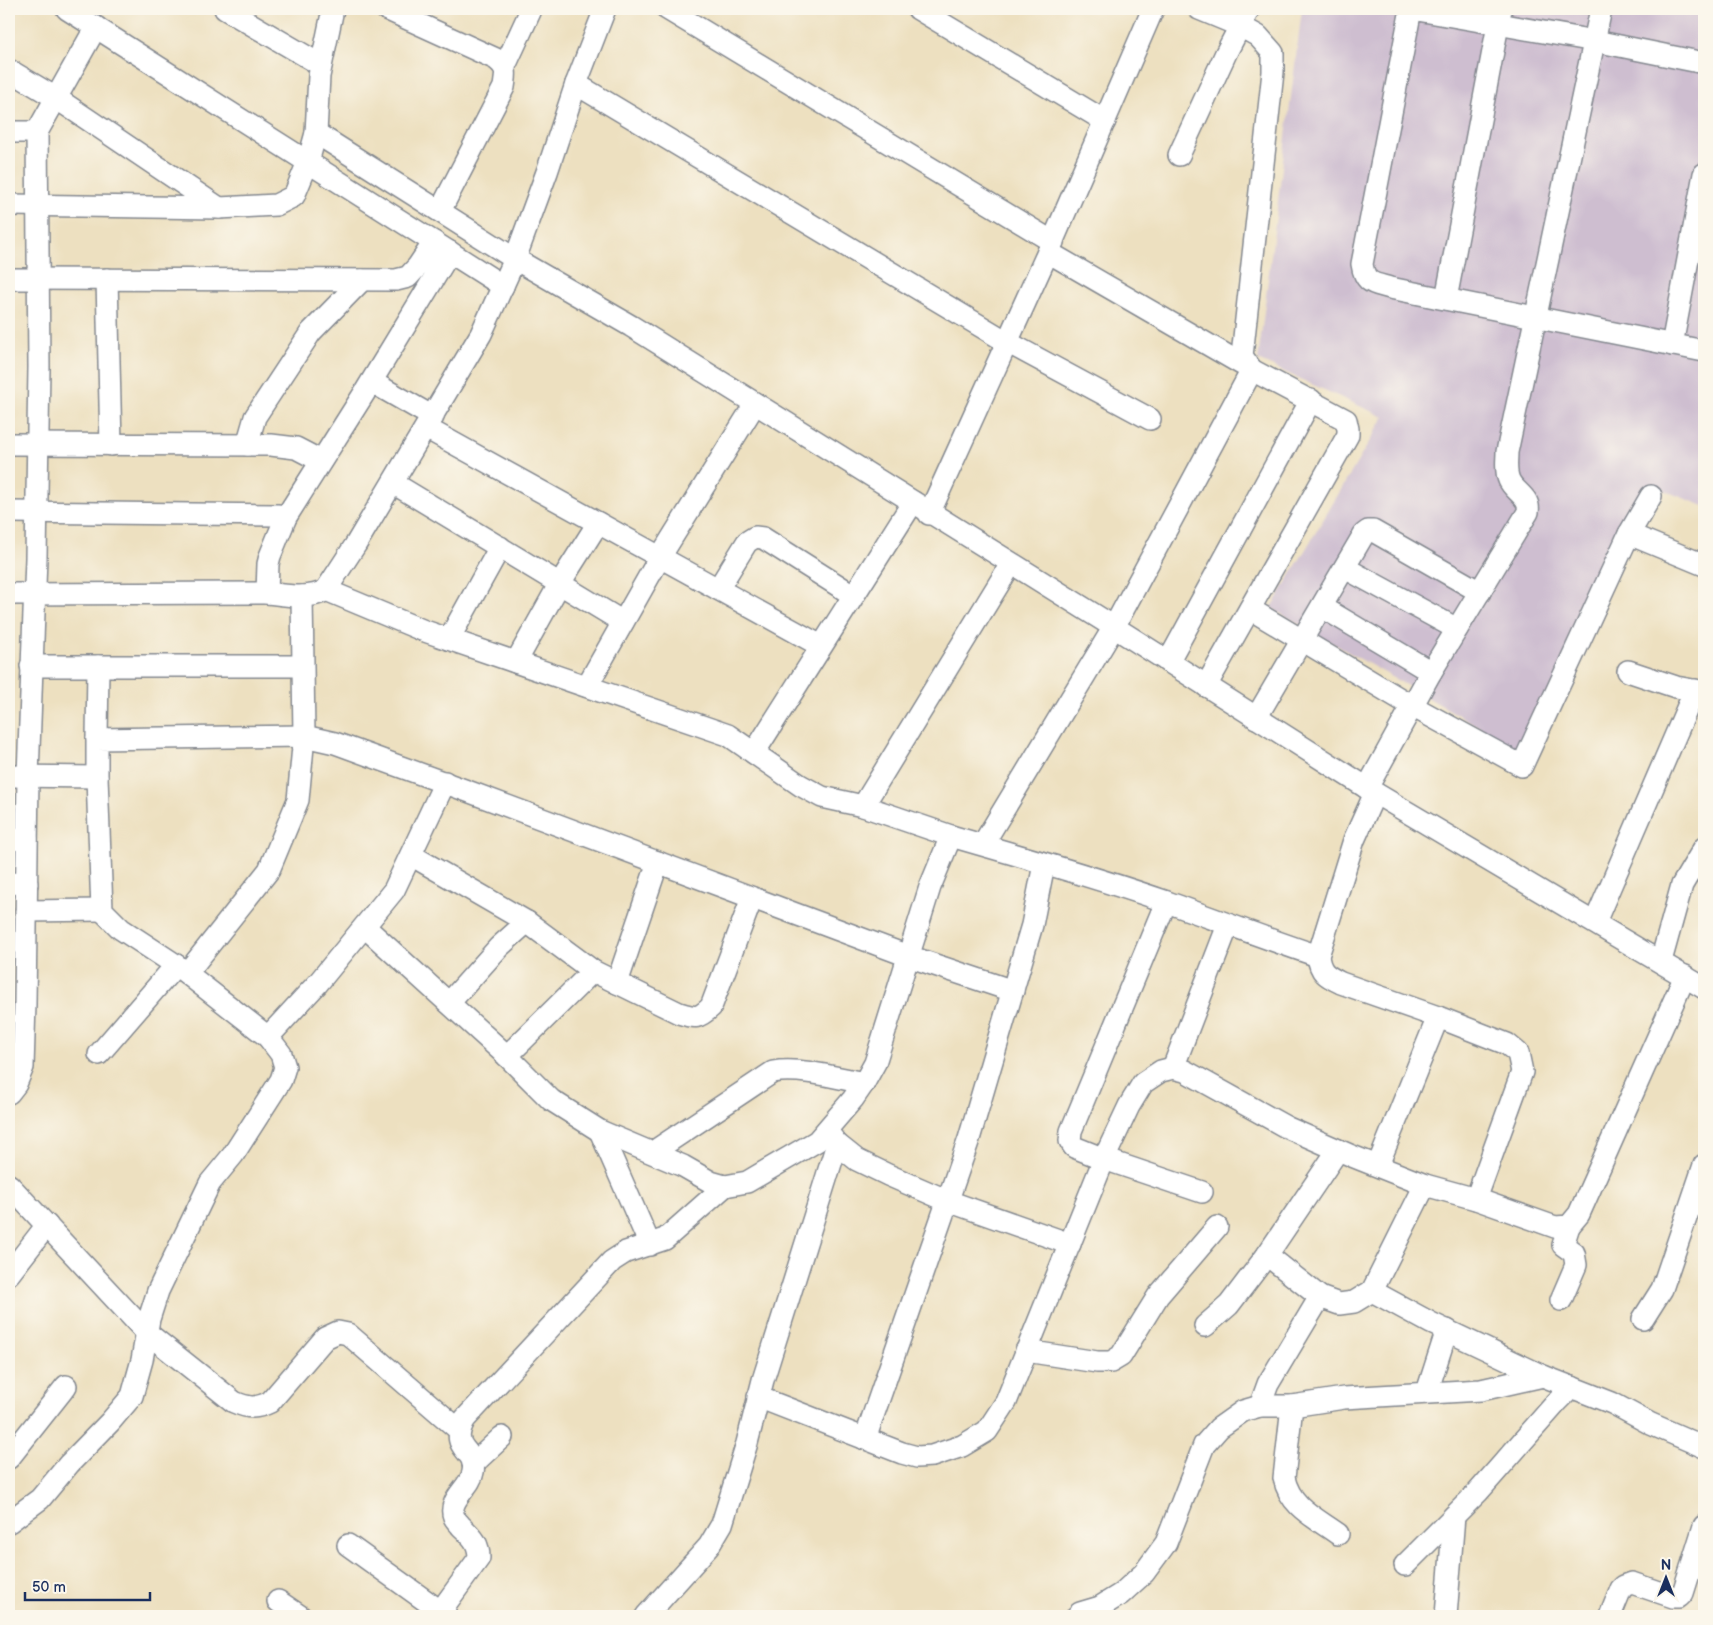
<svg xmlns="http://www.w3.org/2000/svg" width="1713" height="1625" viewBox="0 0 1713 1625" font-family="'Balsamiq Sans',sans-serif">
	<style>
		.industrial { fill: #cebed0 }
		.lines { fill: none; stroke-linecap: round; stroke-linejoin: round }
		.minor-casing { stroke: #84888f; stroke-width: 24 }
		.minor { stroke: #fff; stroke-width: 21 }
	</style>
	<rect width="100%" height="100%" fill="#fbf7ec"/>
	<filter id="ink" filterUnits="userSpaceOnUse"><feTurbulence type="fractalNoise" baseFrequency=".02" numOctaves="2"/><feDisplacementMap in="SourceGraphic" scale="10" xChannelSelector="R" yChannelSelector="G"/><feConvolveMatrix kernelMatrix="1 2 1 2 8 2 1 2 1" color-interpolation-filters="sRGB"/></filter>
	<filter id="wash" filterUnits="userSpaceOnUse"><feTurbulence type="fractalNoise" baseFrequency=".0096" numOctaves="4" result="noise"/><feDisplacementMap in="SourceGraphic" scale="20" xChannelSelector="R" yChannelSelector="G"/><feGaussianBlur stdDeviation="1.12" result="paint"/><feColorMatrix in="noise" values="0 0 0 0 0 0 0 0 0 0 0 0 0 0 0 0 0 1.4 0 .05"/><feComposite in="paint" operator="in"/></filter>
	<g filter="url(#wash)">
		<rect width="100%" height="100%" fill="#ede0c0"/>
		<polygon class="industrial" points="1302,9 1704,9 1704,506 1650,485 1521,755 1474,724 1271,608 1384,417 1258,360"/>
	</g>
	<g filter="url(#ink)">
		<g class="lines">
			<g class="minor-casing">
				<g id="minor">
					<polyline points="67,9 503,286"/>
					<polyline points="225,9 321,65"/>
					<path d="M386 9 496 59C508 69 506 72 504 87L440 211"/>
					<polyline points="667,9 1053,242"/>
					<polyline points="918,9 1105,121"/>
					<path d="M1411 9 1362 264C1365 284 1373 283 1390 288L1704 351"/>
					<polyline points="1412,9 1595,41 1704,63"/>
					<polyline points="505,66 530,12 531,9"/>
					<polyline points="9,70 56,98 219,208"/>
					<polyline points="576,84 1007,342 1150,419"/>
					<polyline points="9,132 37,132"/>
					<polyline points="316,133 515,259 631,326 1114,627 1375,793 1704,988"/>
					<polyline points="1179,155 1226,53 1249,9"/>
					<polyline points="9,205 219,208 276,205 294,196 308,162 316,133 319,76 333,9"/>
					<polyline points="1048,252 1252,370 1346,420 1348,429 1348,435 1206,686"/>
					<polyline points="9,279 396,280 408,277 418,266 434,242"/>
					<polyline points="107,279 111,445"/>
					<polyline points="1446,299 1501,9"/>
					<polyline points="1672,345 1704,174"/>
					<polyline points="372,382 433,417"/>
					<polyline points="426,428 821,646"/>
					<polyline points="9,444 271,445 296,448 321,461"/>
					<polyline points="247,445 255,417 311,332 362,280"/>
					<polyline points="393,483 623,622"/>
					<polyline points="9,512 278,515 286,517"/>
					<polyline points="929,514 1048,252 1153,9"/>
					<polyline points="1629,534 1704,565"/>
					<polyline points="1345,568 1457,629"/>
					<polyline points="718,589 747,542 755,537 763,538 853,595"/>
					<polyline points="326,590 422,630 728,735 800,785 822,797 863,806 951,836"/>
					<polyline points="267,593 268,564 270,556 286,517 365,392 450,252"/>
					<path d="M9 594 267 593C285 595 310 600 326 590L356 544 481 334 515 259 547 172 576 84 605 9"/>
					<polyline points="1322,607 1431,672"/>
					<polyline points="1250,609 1412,706 1522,766 1629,534 1651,496"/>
					<polyline points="449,639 500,547"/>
					<polyline points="516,662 560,583 598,523"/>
					<polyline points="1168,662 1311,400"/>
					<polyline points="31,666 302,666"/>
					<polyline points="1628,671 1676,687 1704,692"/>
					<polyline points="587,686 660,557 755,404"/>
					<polyline points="1256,718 1364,534 1368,531 1373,531 1480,592"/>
					<polyline points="97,739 98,666"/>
					<polyline points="754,753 913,502"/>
					<polyline points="9,776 97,777"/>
					<path d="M1367 788 1431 672 1528 512C1531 497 1514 492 1509 480 1505 471 1507 461 1507 452L1601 9"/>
					<path d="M1375 793 1354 840 1318 956C1320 973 1327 976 1341 983L1438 1017 1507 1044 1518 1053 1522 1072 1476 1199"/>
					<polyline points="863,806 1011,564"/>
					<polyline points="9,839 27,840"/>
					<polyline points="983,844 1114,627 1252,370 1242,356 1273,72 1273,53 1258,36 1240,26 1199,9"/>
					<path d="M411 855 527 922 593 971 679 1013C696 1018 698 1019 711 1007L752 898"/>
					<polyline points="9,883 27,884"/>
					<polyline points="1166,902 1071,1131 1070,1141 1074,1147 1104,1159 1202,1192"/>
					<polyline points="26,911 102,910"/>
					<polyline points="1595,922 1695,690"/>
					<path d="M365 927 507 1056 551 1100 600 1131 683 1166 711 1182 725 1186 747 1182 817 1141 853 1099 864 1083 875 1063 930 887 951 836C1023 857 1096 877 1167 902 1217 920 1267 939 1318 956"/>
					<polyline points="1661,961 1682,885 1704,848"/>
					<polyline points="187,973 269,870 298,800 304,736 302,596"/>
					<polyline points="617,983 658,862"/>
					<polyline points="449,1003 499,947 527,922"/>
					<polyline points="268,1037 318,983 394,890 445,782"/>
					<polyline points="99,1054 176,965"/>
					<polyline points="507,1056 593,971"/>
					<polyline points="1173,1068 1228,925"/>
					<polyline points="9,1093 16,1084 23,1067 25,1004 28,776 36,558 39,367 37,132 96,27"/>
					<polyline points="600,1131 650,1245"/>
					<polyline points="830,1135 837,1144 857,1160 888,1175 948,1201 1070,1244"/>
					<path d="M653 1152 773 1072C799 1067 838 1078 864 1083"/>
					<polyline points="1378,1165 1438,1017"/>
					<path d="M9 1185 146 1332 234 1402C248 1408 256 1409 270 1402L325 1338 338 1332 348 1334 459 1430"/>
					<polyline points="1267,1255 1320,1297 1339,1304 1354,1302 1372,1291 1425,1185"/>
					<polyline points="9,1274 47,1225"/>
					<polyline points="1372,1291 1431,1323 1543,1376 1612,1403 1651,1424 1704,1447"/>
					<polyline points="1561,1300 1576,1265 1574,1253 1563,1245 1569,1226"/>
					<polyline points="1643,1319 1662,1289 1704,1165"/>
					<polyline points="1205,1326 1229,1305 1267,1255 1338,1150"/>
					<polyline points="1026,1351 1097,1362 1111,1362 1121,1356 1158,1296 1217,1227"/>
					<polyline points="1427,1392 1447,1330"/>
					<polyline points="758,1397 902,1453 917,1457 932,1456 962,1446 987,1431 1006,1402 1104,1159 1129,1106 1143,1083 1161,1071 1173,1068 1185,1071 1286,1127 1352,1156 1425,1185 1476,1199 1555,1227 1569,1226 1579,1214 1685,976"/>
					<polyline points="1260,1406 1268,1384 1320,1297"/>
					<path d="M1292 1406 1284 1478C1290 1507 1316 1518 1338 1534"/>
					<polyline points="865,1439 969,1139 1032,925 1044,864"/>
					<polyline points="9,1458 66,1386"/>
					<polyline points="473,1464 502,1437"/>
					<polyline points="9,1522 40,1499 69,1464 110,1422 132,1396 142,1360 149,1319 158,1291 210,1183 233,1155 281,1080 285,1067 281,1054 268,1037 176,965 121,929 102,910 97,777 97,739 304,736 335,743 470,792 908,956 1013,991"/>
					<polyline points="348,1545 447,1616"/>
					<polyline points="1405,1565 1478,1492 1557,1402 1572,1387"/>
					<polyline points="278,1601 300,1616"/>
					<path d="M437 1616 479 1558C479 1542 472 1537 461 1526 459 1523 455 1520 454 1517 447 1500 471 1487 473 1472 478 1448 447 1451 465 1419L612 1261 626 1252 665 1239 725 1186"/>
					<polyline points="646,1616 709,1546 722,1524 747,1443 763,1380 837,1144"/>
					<polyline points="1077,1616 1080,1613 1100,1607 1121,1594 1144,1573 1166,1543 1204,1445 1219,1428 1243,1411 1260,1406 1292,1406 1344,1398 1481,1390 1543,1376"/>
					<polyline points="1446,1616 1454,1516"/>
					<polyline points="1610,1616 1621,1589 1624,1586 1632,1583 1673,1597 1679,1597 1683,1593 1704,1526"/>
				</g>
			</g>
			<use href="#minor" class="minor"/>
		</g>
	</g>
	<rect width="1713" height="1625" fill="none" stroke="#fbf7ec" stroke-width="30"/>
	<g transform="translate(1666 1578)" stroke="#fbf7ec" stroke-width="4" paint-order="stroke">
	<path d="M0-4L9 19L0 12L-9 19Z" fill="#1b2f5e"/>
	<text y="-8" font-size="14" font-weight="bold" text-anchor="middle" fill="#1b2f5e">N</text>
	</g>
	<path d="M25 1592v8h125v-8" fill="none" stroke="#1b2f5e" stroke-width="2.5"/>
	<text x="32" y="1592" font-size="15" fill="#1b2f5e" stroke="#fbf7ec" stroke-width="4" paint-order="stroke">50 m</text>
</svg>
